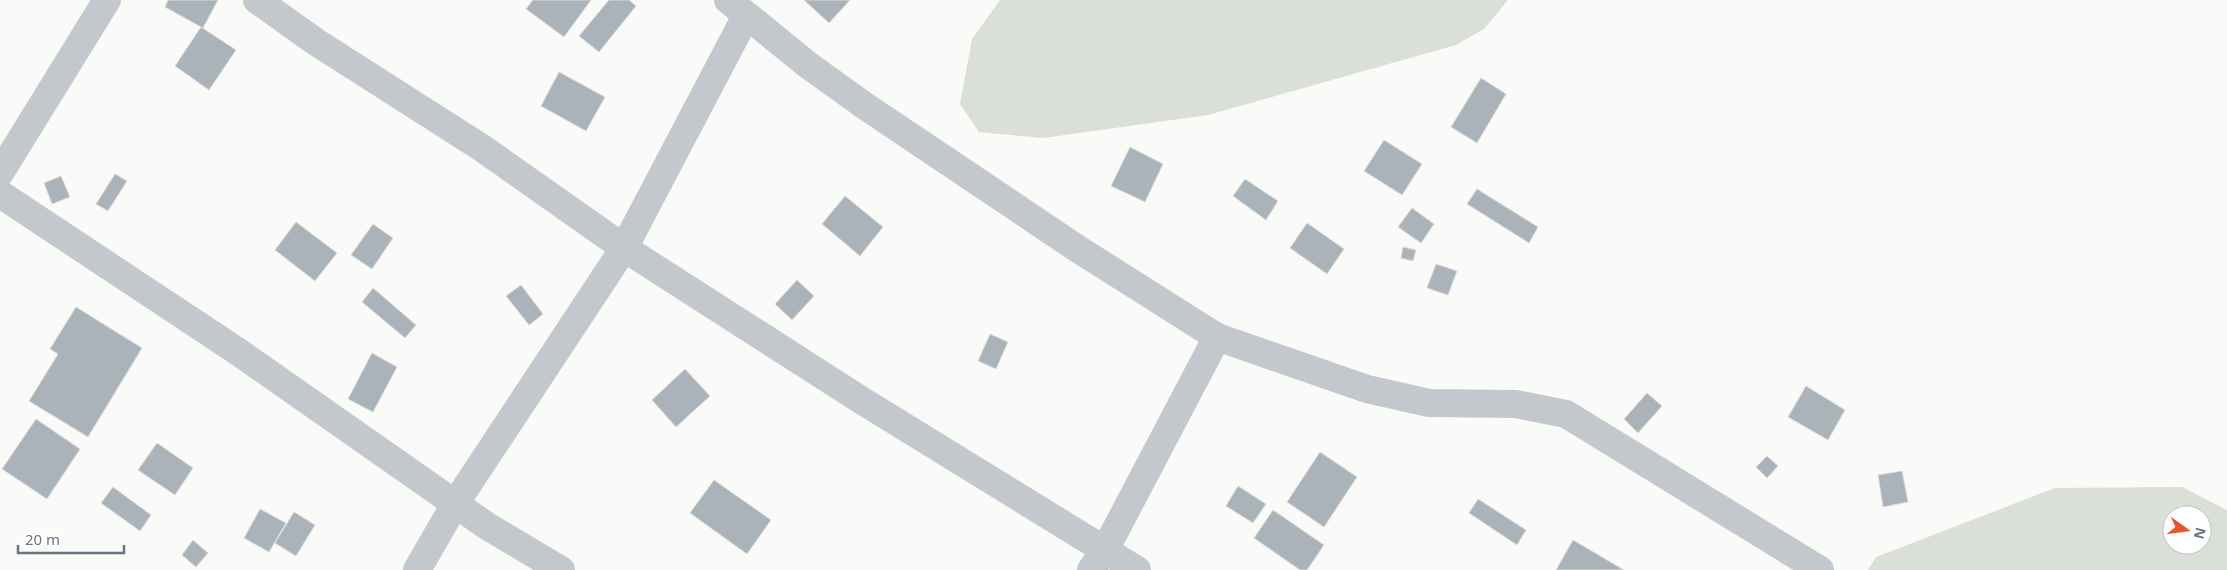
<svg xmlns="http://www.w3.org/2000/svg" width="2227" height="570" viewBox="0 0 2227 570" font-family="'Noto Sans',sans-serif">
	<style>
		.green { fill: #dadfd7; fill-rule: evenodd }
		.building { fill: #aab3b9; stroke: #dcdcda }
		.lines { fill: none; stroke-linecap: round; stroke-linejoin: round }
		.minor { stroke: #c3c8cc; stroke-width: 28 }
	</style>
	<rect width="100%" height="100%" fill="#fafaf8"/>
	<g class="green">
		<polygon points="1000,0 1508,0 1484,29 1456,45 1208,115 1043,138 979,132 960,104 972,39"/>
		<path d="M2182 487 2227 510V570H1868L1876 557 2055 488ZM2172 515H2202V545H2172Z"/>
	</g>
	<g class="building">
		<polygon points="168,0 218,0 203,28 165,7"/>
		<polygon points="533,0 591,0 564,37 526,9"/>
		<polygon points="609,0 629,0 636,6 599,52 579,36"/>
		<polygon points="804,0 850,0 829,23"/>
		<polygon points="201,27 236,50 209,90 175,66"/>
		<polygon points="559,72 605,97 586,131 541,106"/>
		<polygon points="1481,78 1506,94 1477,143 1451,127"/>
		<polygon points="1384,140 1422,164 1402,195 1364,171"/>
		<polygon points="1130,147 1163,164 1145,202 1111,186"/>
		<polygon points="115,174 127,181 108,211 96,204"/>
		<polygon points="61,176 70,197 52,204 44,183"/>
		<polygon points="1245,179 1278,201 1266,220 1233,196"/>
		<polygon points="1477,189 1538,227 1529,243 1467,204"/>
		<polygon points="845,196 883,227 860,256 822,224"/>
		<polygon points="1412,208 1434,224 1421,243 1398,227"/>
		<polygon points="296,222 337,253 315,281 275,250"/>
		<polygon points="1307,223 1344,249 1327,274 1290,248"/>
		<polygon points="373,224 393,238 372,269 351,255"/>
		<polygon points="1403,247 1416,250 1413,261 1401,258"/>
		<polygon points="1436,264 1457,271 1448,295 1427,288"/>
		<polygon points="797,280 814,296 792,320 775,304"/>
		<polygon points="521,285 543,314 529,325 506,296"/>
		<polygon points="373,288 416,325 405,338 362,302"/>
		<polygon points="76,307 142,348 88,437 29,401 58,354 50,349"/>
		<polygon points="990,334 1008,342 996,369 978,361"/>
		<polygon points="372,353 397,367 373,412 348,399"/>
		<polygon points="685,369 710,396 676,427 652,400"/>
		<polygon points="1806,386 1845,410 1828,440 1788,417"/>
		<polygon points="1647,393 1662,406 1638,433 1624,419"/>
		<polygon points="36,419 80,449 47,499 2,469"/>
		<polygon points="157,443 193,468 175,495 138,470"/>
		<polygon points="1320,452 1357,477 1324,527 1287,502"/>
		<polygon points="1767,456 1778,466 1767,478 1756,467"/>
		<polygon points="1902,471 1908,502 1883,507 1878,475"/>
		<polygon points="714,480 771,520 747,554 690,513"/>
		<polygon points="1238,486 1266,504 1253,523 1226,506"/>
		<polygon points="113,487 151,515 140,531 101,503"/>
		<polygon points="1478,499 1526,530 1517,545 1469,513"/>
		<polygon points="260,509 286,523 269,552 244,538"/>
		<polygon points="1273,510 1324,545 1307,570 1300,570 1254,538"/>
		<polygon points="294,512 315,525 296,556 275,543"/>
		<polygon points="193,540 208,553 196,567 182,555"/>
		<polygon points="1573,540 1624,570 1556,570"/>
	</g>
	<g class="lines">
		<g class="minor">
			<polyline points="257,0 316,42 482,148 624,248 861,400 1137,570"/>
			<polyline points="728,0 808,65 865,106 1078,249 1217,337 1367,389 1429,403 1516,404 1566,414 1820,570"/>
			<polyline points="0,173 107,0"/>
			<polyline points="0,194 237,351 487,526 561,570"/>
			<polyline points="417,570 455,504 624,248 746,16"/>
			<polyline points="1091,570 1105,550 1217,337"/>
		</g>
	</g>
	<g transform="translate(2187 530) rotate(104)"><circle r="24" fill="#ffffff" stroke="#c1c8cd"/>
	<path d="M0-4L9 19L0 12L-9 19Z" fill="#e4572e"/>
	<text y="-8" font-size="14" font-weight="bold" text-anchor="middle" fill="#657683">N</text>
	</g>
	<path d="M18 545v8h106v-8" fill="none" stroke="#657683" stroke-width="2.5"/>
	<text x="25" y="545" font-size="15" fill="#657683" stroke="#ffffff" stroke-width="4" paint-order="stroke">20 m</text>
</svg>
